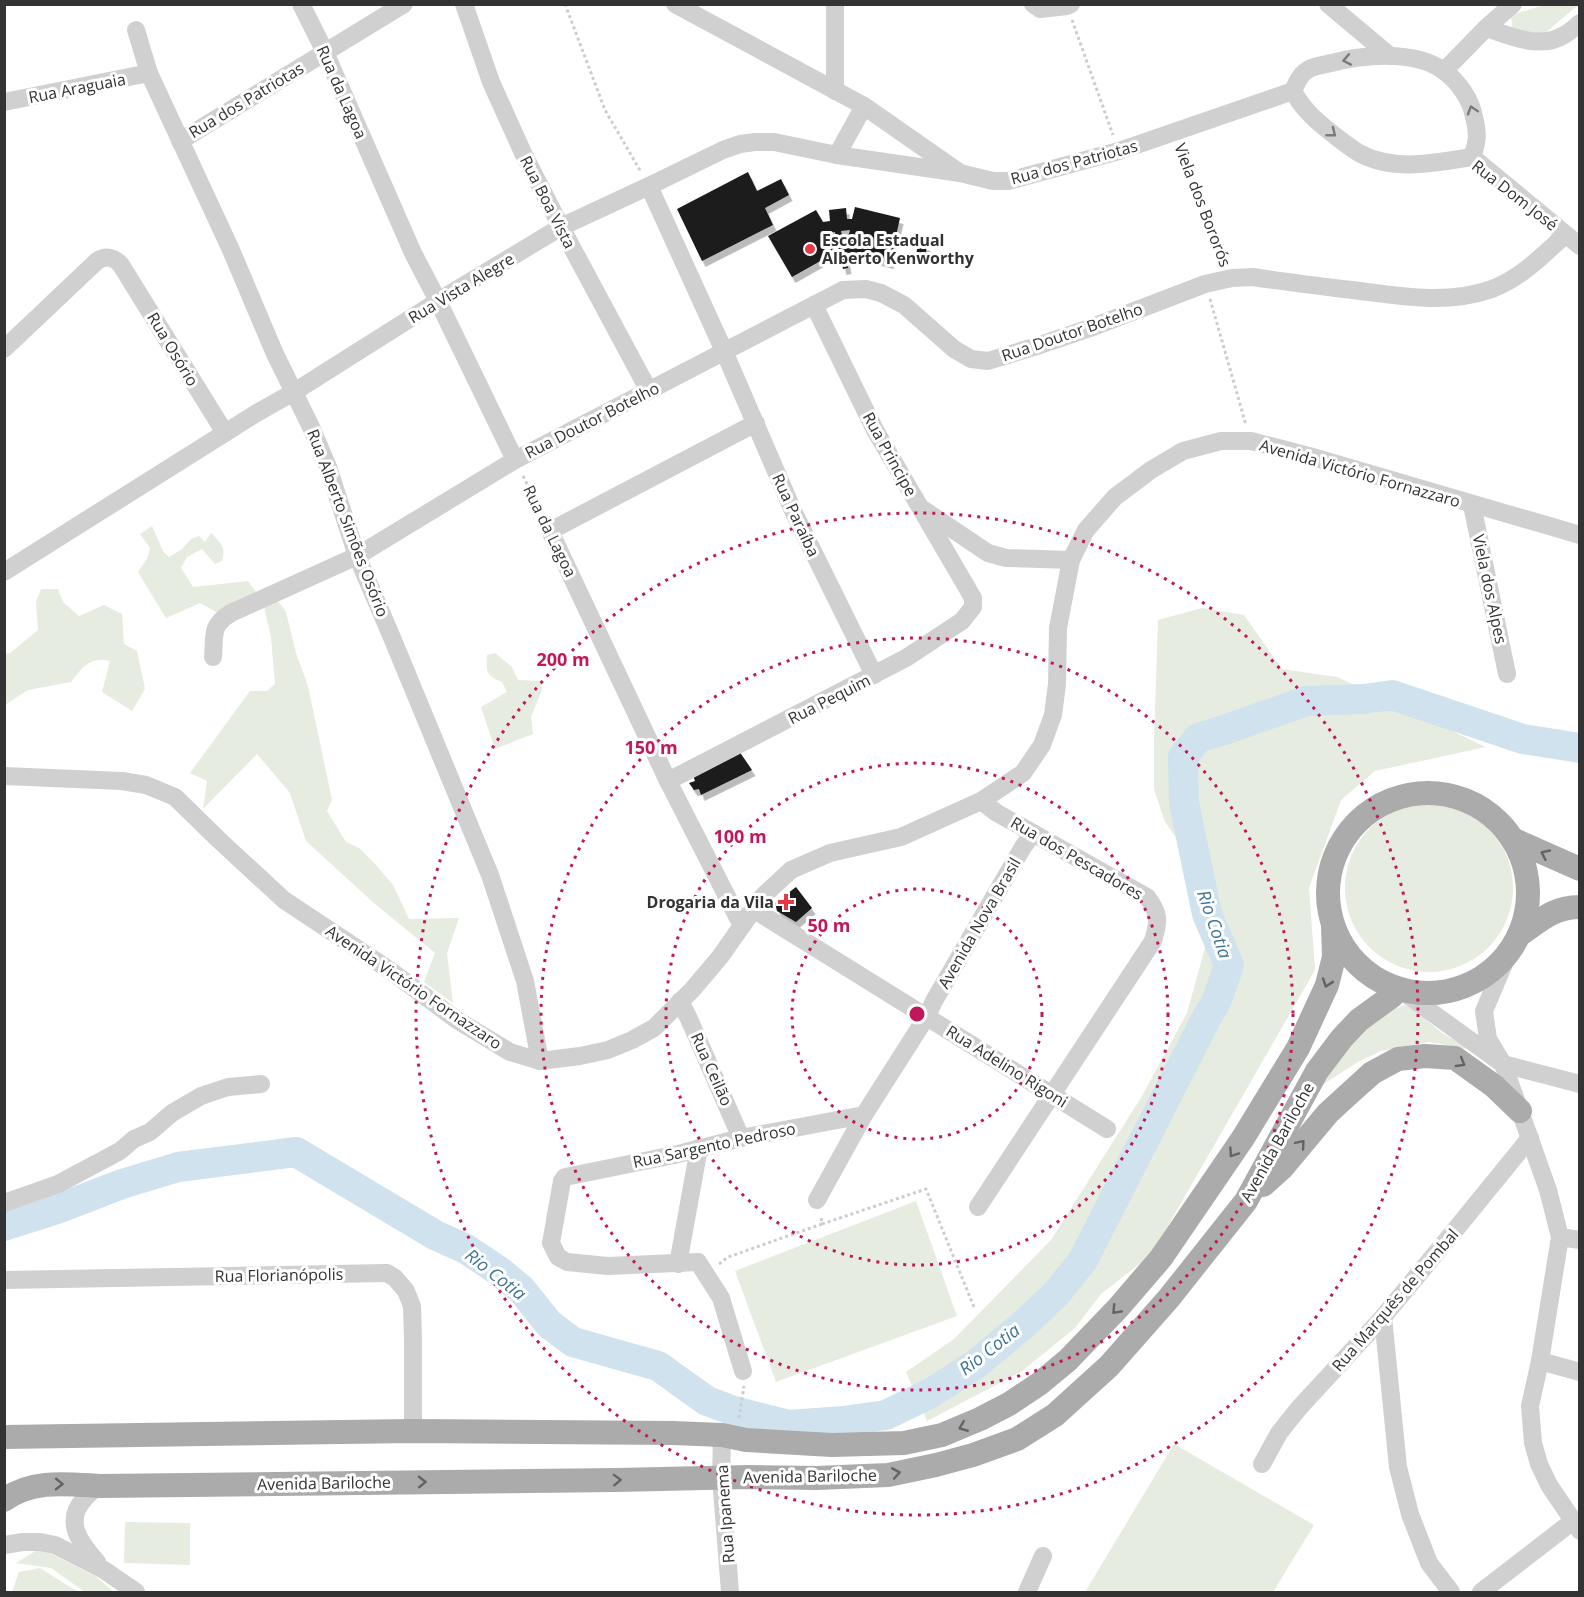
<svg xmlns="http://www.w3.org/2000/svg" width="1584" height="1597" viewBox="0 0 1584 1597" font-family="'Open Sans',sans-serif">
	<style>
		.green { fill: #e6ecdf }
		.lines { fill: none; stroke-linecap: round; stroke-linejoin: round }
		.river { stroke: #cfe2ee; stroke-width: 30 }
		.building { fill: #1a1a1a; fill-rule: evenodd; filter: url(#shadow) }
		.path { stroke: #cdcdcd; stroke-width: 3; stroke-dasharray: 3 3; stroke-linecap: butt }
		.minor { stroke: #d0d0d0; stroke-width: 18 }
		.major { stroke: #ababab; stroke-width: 24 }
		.oneway { stroke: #7a7a7a }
		.oneway2 { stroke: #636363 }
		.ring { fill: none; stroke: #c2185b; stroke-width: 3; stroke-dasharray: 3 6 }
		.poi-dot { fill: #e63946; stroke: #fff; stroke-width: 2 }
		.labels { text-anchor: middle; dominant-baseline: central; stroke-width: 6; stroke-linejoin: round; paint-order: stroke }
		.street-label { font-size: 16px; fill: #333; stroke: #fff }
		.poi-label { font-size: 16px; font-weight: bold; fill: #333; stroke: #fff; text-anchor: start }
		.water-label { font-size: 18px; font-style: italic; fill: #3f7597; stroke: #fff }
		.centre { fill: #c2185b; stroke: #fff; stroke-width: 3 }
		.ring-label { font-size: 18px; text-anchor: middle; font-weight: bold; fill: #c2185b; stroke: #fff; stroke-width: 6; stroke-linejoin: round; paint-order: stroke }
	</style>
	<defs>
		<filter id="shadow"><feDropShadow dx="3.5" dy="6" stdDeviation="0" flood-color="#0004"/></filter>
	</defs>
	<rect width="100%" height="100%" fill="#fff"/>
	<g class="green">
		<polygon points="1571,4 1577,6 1538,39 1513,33 1511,15 1545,5"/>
		<path d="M152 526 163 551 169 557 182 549 191 539 199 536 205 542 211 533C221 543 226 547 222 561L215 564 202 549 187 557 181 568 193 587 248 581 259 596 218 613 200 603 166 618 138 572 147 559 150 548 140 534Z"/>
		<path d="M41 589H58L63 602 79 616 104 605 122 614 124 644 137 651 145 689 132 711 102 692 110 661C91 656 82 667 71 682L28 690 5 705V654L10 653 38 630 36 602Z"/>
		<polygon points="278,601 286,612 296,653 308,686 332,800 327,811 346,842 359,848 375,864 393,885 409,919 459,918 447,953 453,1003 424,982 435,953 375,904 306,841 290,793 257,754 203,809 207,781 190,773 250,691 267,691 275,684 271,637 264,607"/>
		<polygon points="1202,608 1244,615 1282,669 1337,677 1486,747 1375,771 1341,800 1309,888 1315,970 1151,1255 1101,1294 1075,1328 1021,1372 927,1421 906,1372 954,1339 1051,1240 1142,1096 1187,1013 1219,897 1165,822 1154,789 1154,741 1158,620"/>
		<path d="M495 653 512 667 518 680 541 681 542 690 531 717 533 734 495 749 481 707 507 692 502 682C486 675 486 672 487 655Z"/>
		<circle cx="1429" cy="888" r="84"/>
		<path d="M1405 1005C1419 1012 1426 1020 1437 1029 1446 1037 1458 1040 1467 1049L1429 1042 1381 1051 1358 1062 1322 1085 1351 1044 1376 1015Z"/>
		<polygon points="916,1201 957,1316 776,1382 735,1271"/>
		<polygon points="1174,1444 1314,1525 1273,1592 1085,1592"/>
		<polygon points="125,1522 190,1523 190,1565 124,1563"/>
		<polygon points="40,1548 95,1576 114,1592 85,1592 51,1568 16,1563"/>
		<polygon points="40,1568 78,1592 12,1592 19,1572"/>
	</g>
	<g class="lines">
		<polyline class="river" points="4,1226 57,1209 122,1184 178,1167 296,1152 435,1235 466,1249 499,1271 521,1289 549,1324 573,1342 658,1366 707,1401 734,1411 789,1425 843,1421 886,1415 931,1393 976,1364 1023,1325 1056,1294 1083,1260 1207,1017 1217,1000 1229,965 1207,914 1184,803 1183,757 1198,738 1221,731 1307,701 1364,699 1392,695 1523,739 1580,748"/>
	</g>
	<g class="building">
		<polygon points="748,172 757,191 781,179 789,195 765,208 773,225 702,261 677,209"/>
		<path d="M855 207 900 218 890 263 845 252 848 268 843 269 835 232 829 233 838 251 792 277 768 236 816 210 823 222 830 221 829 210 846 208 847 219H852ZM850 230 845 250 841 231Z"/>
		<polygon points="918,243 927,245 925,258 916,256"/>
		<polygon points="739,751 752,770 701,795 699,789 694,790 689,783 695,781 692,773"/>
		<polygon points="796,887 812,908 796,922 777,911 775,903"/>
	</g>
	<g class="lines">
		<g class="path">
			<polyline points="565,4 605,110 641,172"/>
			<polyline points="1072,20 1113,135"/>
			<polyline points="1181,148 1226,262"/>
			<polyline points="1210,299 1246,425"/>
			<polyline points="523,476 543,515"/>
			<polyline points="822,1224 926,1189 974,1307"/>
			<polyline points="719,1264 728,1257 822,1224 821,1216"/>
			<polyline points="739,1418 744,1386"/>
		</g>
		<g class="minor">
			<polyline points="301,4 325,52 413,253 438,301 515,460"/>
			<polyline points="464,4 491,82 523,153 561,227 649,391"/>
			<path d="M675 4 864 106 960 173 993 181H1008L1119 151 1293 91C1297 82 1300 74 1309 69 1314 66 1322 65 1327 64 1361 55 1414 49 1444 71 1459 82 1471 100 1474 117 1478 133 1478 141 1472 157"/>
			<polyline points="835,4 835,91"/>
			<polyline points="1033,4 1040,9 1067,6 1071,4"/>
			<polyline points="1328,4 1390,56"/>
			<path d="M1486 28C1511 36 1540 50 1564 35 1570 32 1575 27 1580 23"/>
			<polyline points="136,30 149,73 231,250 275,354 311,427 328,467 357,556 393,640 490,875 525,981 540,1061"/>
			<polyline points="1444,71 1486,28 1513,4"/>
			<path d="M1293 91C1302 108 1314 119 1329 131 1339 139 1349 147 1359 153 1394 172 1435 163 1472 157L1580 246"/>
			<polyline points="4,102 149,73"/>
			<polyline points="180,141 404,4"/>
			<polyline points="837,155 864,106"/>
			<polyline points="649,186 724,351 794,513 874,675"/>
			<path d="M4 349 97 261C106 255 114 257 121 265L225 433"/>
			<polyline points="1472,505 1507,674"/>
			<polyline points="924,510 988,553 1006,558 1071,560"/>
			<polyline points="4,572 255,414 294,392 438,301 561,227 649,186 723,150 740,144 755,142 774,142 837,155 960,173"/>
			<path d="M213 657C215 635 210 626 231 613L357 556 515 460 843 290 866 289 881 293 904 305 954 349 971 359 988 361 1037 346 1090 328 1205 284 1232 278 1253 277C1286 282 1319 286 1352 290 1399 296 1447 305 1492 289 1521 278 1543 255 1565 235"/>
			<polyline points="4,776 122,781 146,785 175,797 219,840 284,900 388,969 457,1020 510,1052 540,1061 580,1056 608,1050 632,1040 654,1028 692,990 720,957 763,896 791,870 830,853 901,837 981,801 1023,773 1042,745 1053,715 1057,684 1058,628 1071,560 1086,530 1115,497 1151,470 1183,451 1221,441 1251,441 1309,456 1580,535"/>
			<polyline points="668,781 906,658 962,621 973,607 973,598 875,430 814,305"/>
			<polyline points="753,909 1107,1129"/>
			<polyline points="742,926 668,781 550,531 756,423"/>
			<polyline points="1509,952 1484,1011 1488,1039 1503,1064 1520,1111 1548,1190 1560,1237 1540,1361 1530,1406 1533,1443 1539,1464 1549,1485 1580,1531"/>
			<polyline points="1402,991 1503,1064 1580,1084"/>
			<polyline points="680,1001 689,1019 741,1138"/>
			<polyline points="817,1200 864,1115 927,1016 934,1001 1023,847 1033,833"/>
			<polyline points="4,1203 58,1184 120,1151 134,1139 150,1132 172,1113 201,1096 228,1087 261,1084"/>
			<path d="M978 1207 1153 941C1159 921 1160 914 1147 897L997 813 981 801"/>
			<polyline points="1560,1237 1580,1240"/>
			<polyline points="678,1264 699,1148"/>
			<polyline points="4,1280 387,1273 395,1278 406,1291 412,1306 413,1340 413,1431"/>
			<polyline points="1383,1317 1398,1467 1410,1514 1429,1563 1451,1592"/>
			<polyline points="1540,1361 1580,1372"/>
			<polyline points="743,1371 721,1298 698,1262 608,1266 567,1262 558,1257 551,1243 562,1181 565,1177 674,1155 741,1138 864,1115"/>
			<polyline points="722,1435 721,1478 730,1592"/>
			<polyline points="1262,1464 1279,1433 1299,1408 1383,1317 1451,1235 1530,1138"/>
			<polyline points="4,1545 23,1542 40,1542 55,1545 104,1570 136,1592"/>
			<path d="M97 1562C80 1543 63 1521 85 1498 89 1493 95 1489 100 1486"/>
			<polyline points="1027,1592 1043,1556"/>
			<polyline points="1481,1592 1573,1521 1580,1521"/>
		</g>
		<g class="major">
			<circle cx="1428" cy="893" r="100"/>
			<polyline points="1512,839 1580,869"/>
			<path d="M1519 935C1540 921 1553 907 1580 907"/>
			<polyline points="1263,1185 1282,1168 1328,1113 1351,1092 1372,1073 1398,1059 1425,1056 1455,1058 1494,1086 1520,1111"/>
			<polyline points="4,1437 413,1431 673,1433 722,1435 746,1440 832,1445 904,1443 942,1435 980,1419 1009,1404 1039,1384 1068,1360 1118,1308 1161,1258 1243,1138 1298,1048 1327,985 1334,957 1333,926"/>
			<path d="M4 1500C32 1479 67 1484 100 1486L617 1480 749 1477 817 1478 888 1475 936 1465 973 1455 1017 1439 1055 1415 1109 1366 1169 1298 1246 1201 1317 1071 1342 1038 1359 1020 1392 996 1398 990"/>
		</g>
	</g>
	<defs><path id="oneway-chevron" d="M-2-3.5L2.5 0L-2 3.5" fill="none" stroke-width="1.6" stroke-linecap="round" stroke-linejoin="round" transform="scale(1.5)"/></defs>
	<g class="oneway">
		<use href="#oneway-chevron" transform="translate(1347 60) rotate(169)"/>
		<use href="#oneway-chevron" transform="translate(1472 110) rotate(-108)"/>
		<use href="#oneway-chevron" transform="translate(1332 133) rotate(38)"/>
	</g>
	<g class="oneway2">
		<use href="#oneway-chevron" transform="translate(1545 854) rotate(-155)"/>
		<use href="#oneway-chevron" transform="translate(1327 983) rotate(109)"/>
		<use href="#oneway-chevron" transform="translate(1461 1063) rotate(31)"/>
		<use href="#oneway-chevron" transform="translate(1301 1144) rotate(-50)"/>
		<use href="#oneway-chevron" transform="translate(1233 1153) rotate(124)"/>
		<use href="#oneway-chevron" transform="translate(1116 1310) rotate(133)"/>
		<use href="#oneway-chevron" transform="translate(963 1427) rotate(158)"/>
		<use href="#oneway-chevron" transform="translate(896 1473) rotate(-10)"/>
		<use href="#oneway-chevron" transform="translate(617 1480) rotate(-2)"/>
		<use href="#oneway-chevron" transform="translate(422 1482) rotate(-1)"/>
		<use href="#oneway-chevron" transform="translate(59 1484) rotate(1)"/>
	</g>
	<g class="ring">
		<circle cx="917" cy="1014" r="125"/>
		<circle cx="917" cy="1014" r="251"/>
		<circle cx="917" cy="1014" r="376"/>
		<circle cx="917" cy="1014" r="501"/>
	</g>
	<g class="poi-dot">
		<circle cx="810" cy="249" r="6"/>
		<path d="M783 893h6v6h6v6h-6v6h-6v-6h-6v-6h6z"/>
	</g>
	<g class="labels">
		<g class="street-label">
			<text transform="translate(77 88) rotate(-11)">Rua Araguaia</text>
			<text transform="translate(342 92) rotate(66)">Rua da Lagoa</text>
			<text transform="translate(246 100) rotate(-31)">Rua dos Patriotas</text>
			<text transform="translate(1074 162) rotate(-15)">Rua dos Patriotas</text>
			<text transform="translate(1515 195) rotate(38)">Rua Dom José</text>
			<text transform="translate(548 202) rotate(63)">Rua Boa Vista</text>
			<text transform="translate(1203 205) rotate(69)">Viela dos Bororós</text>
			<text transform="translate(461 288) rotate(-31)">Rua Vista Alegre</text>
			<text transform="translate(1072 332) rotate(-19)">Rua Doutor Botelho</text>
			<text transform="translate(173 349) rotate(59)">Rua Osório</text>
			<text transform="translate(592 420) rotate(-27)">Rua Doutor Botelho</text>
			<text transform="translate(890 454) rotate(61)">Rua Principe</text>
			<text transform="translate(1360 473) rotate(16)">Avenida Victório Fornazzaro</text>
			<text transform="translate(796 515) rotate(65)">Rua Paraíba</text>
			<text transform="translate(348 523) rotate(69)">Rua Alberto Simões Osório</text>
			<text transform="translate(550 531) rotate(64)">Rua da Lagoa</text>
			<text transform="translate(1490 589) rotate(78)">Viela dos Alpes</text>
			<text transform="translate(829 699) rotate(-27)">Rua Pequim</text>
			<text transform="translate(1077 858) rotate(30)">Rua dos Pescadores</text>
			<text transform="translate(979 923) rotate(-60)">Avenida Nova Brasil</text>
			<text transform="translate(414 987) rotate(34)">Avenida Victório Fornazzaro</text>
			<text transform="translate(1007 1066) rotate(32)">Rua Adelino Rigoni</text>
			<text transform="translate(712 1069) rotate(66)">Rua Ceilão</text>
			<text transform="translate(1277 1142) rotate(-61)">Avenida Bariloche</text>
			<text transform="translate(714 1145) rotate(-12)">Rua Sargento Pedroso</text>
			<text transform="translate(279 1275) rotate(-1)">Rua Florianópolis</text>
			<text transform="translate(1395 1300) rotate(-49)">Rua Marquês de Pombal</text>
			<text transform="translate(810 1476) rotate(-1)">Avenida Bariloche</text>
			<text transform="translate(324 1483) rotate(-1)">Avenida Bariloche</text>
			<text transform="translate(725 1514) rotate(-94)">Rua Ipanema</text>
		</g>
		<g class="poi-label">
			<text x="822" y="240">Escola Estadual<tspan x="822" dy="18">Alberto Kenworthy</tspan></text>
			<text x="774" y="902" text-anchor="end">Drogaria da Vila</text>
		</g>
		<g class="water-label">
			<text transform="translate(1215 924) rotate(71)">Rio Cotia</text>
			<text transform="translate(496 1274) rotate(38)">Rio Cotia</text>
			<text transform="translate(989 1349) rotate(-38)">Rio Cotia</text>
		</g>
	</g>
	<circle cx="917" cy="1014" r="9" class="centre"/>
	<g class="ring-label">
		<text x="563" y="666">200 m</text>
		<text x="651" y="754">150 m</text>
		<text x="740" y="843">100 m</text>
		<text x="829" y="932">50 m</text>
	</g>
	<rect width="1584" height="1597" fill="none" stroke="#333333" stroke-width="12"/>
</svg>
